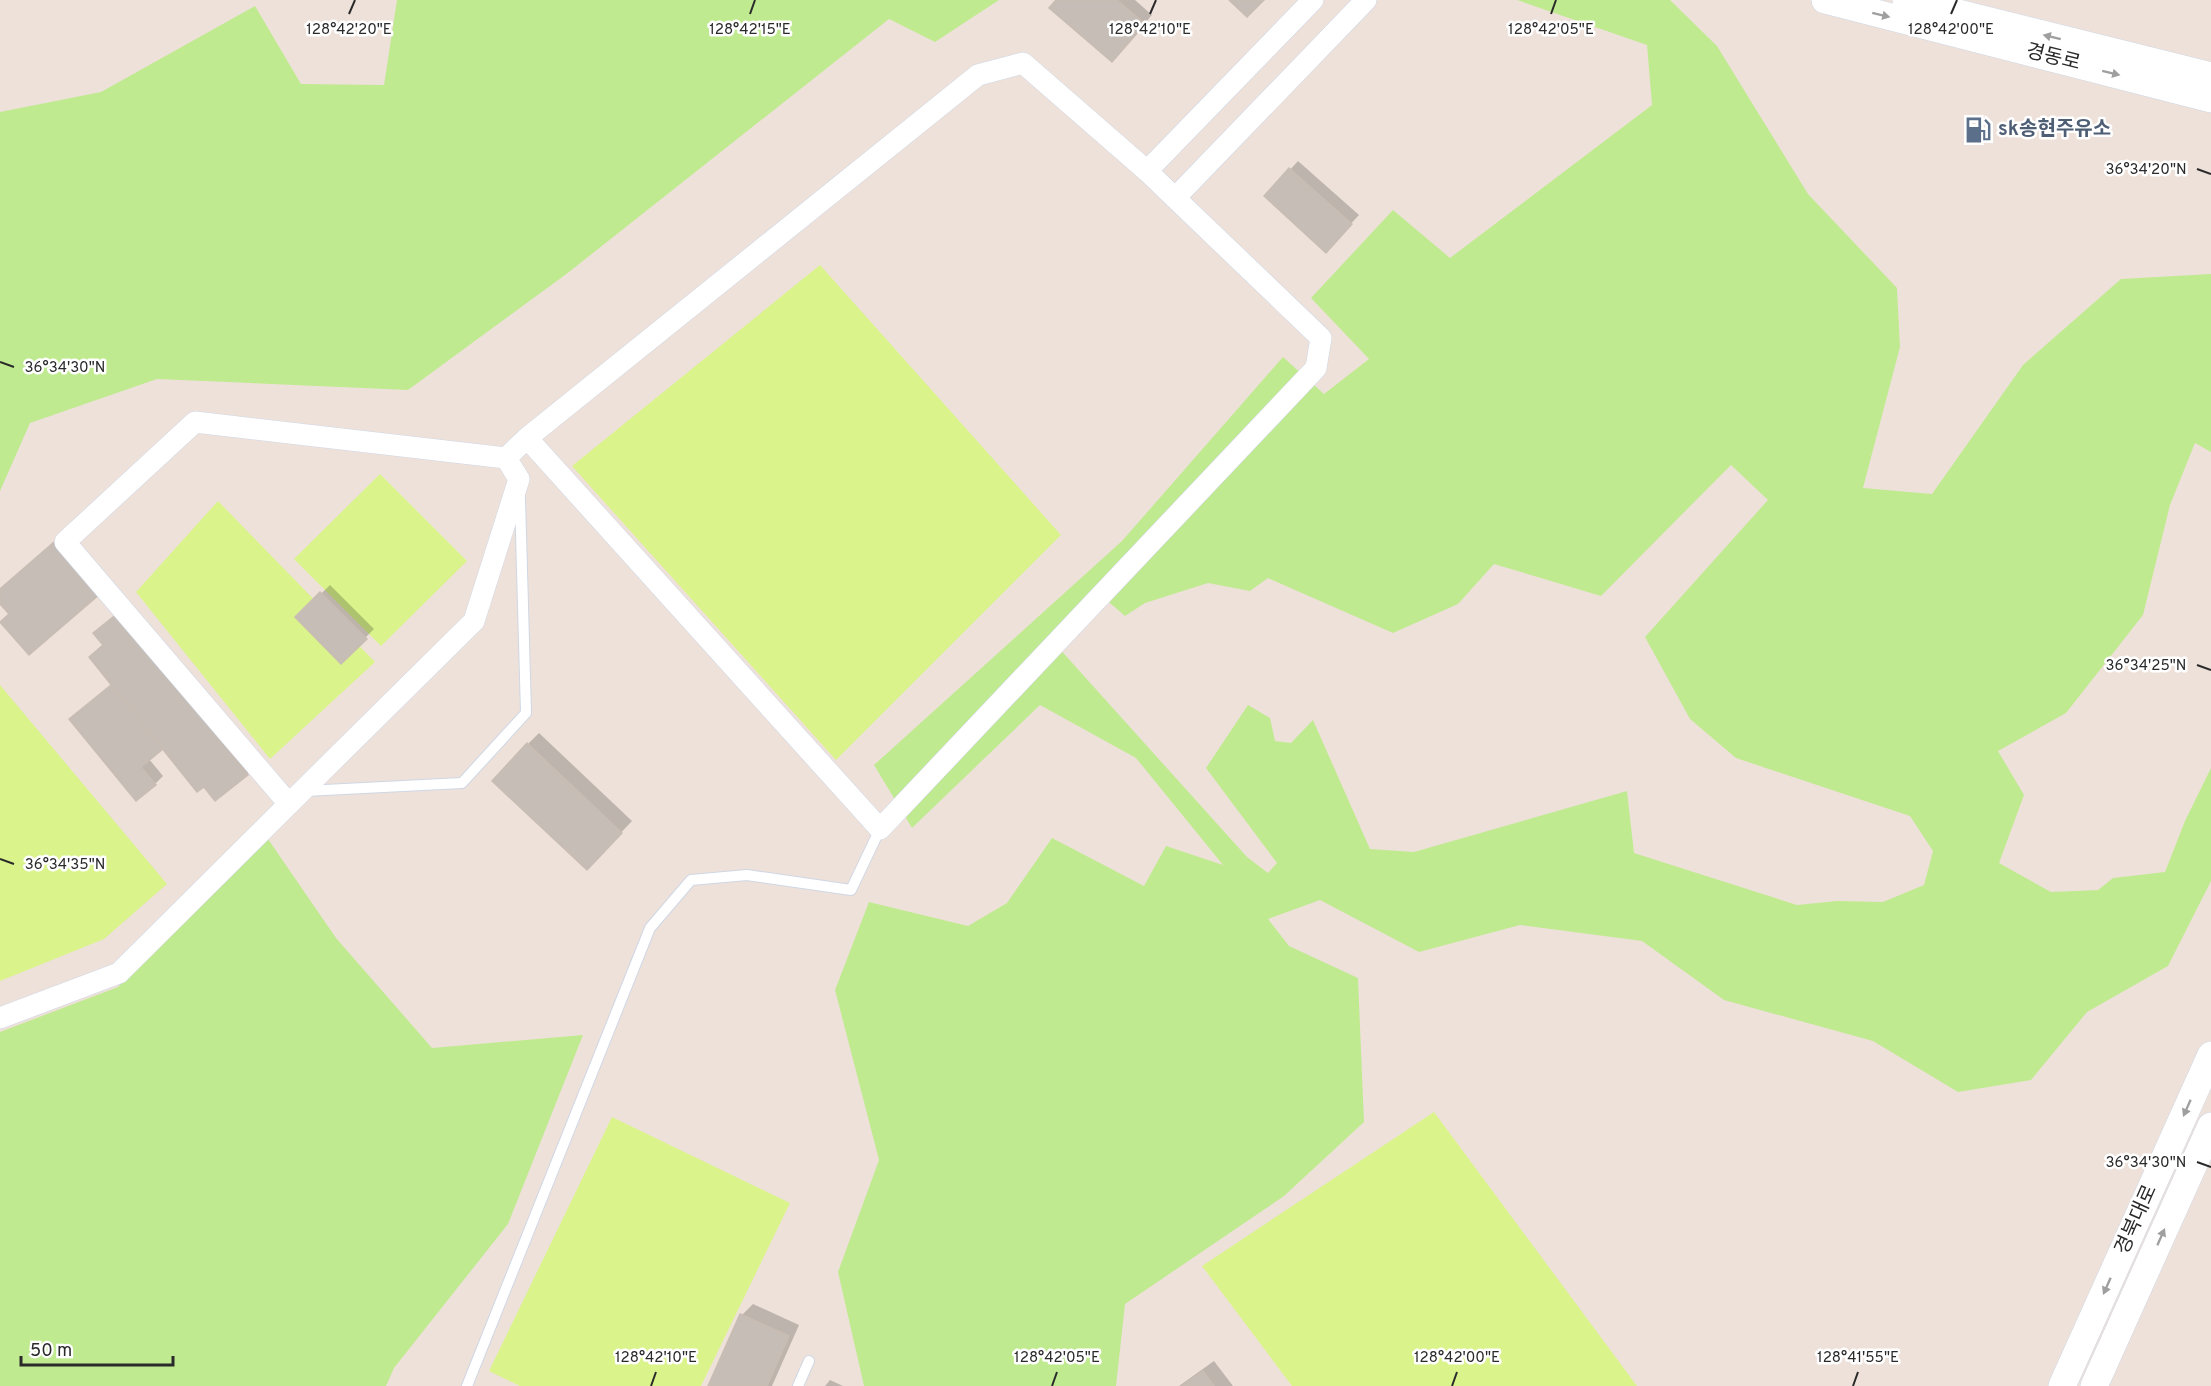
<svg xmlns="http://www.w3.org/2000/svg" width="2211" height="1386" viewBox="0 0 2211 1386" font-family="Overpass,'Noto Sans KR',sans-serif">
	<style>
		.green { fill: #c0ea90; fill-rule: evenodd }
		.pitch { fill: #daf38b }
		.shadow { fill: #0003 }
		.building { fill: #c5bdb6; stroke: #c9bdb3; stroke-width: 1.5 }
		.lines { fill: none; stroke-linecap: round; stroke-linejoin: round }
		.service-casing { stroke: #cfd7e4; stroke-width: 12 }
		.minor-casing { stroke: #cfd7e4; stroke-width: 22 }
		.tertiary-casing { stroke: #cfd7e4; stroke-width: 28 }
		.service { stroke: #fff; stroke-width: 10 }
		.minor { stroke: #fff; stroke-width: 21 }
		.tertiary { stroke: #fff; stroke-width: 27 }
		.oneway { fill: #9f9f9f }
		.ticks { fill: none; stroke: #2a2a2a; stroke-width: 2 }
		.labels { text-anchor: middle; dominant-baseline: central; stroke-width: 5; stroke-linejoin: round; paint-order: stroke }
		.street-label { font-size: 20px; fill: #2a2a2a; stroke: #fff }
		.service-label { font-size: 20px; font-weight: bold; fill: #4e5e75; stroke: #fff; text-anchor: start }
		.ticks-label { font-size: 15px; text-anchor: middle; fill: #2a2a2a; stroke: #fff; stroke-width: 5; stroke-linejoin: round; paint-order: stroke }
	</style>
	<rect width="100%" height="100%" fill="#eee1da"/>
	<g class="green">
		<polygon points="397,0 999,0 935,42 889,19 569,272 408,390 157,379 30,423 0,491 0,112 101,92 255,6 301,84 384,85"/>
		<path d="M1517 0H1670L1717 46 1808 194 1897 288 1900 347 1863 488 1932 494 2023 365 2121 279 2211 274V452L2195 443 2170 505 2143 615 2066 713 1998 751 2024 795 1999 863 2051 892 2098 890 2113 878 2165 872 2185 821 2211 768V881L2168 966 2087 1012 2031 1080 1958 1092 1873 1041 1724 1000 1642 941 1520 925 1419 952 1320 900 1268 919 1289 946 1358 978 1364 1122 1284 1196 1125 1304 1116 1386H864L838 1272 879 1160 835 990 869 902 968 926 1007 903 1052 838 1144 886 1166 846 1223 865 1136 758 1040 705 912 828 874 765 1122 541 1283 357 1324 394 1369 359 1311 298 1393 210 1450 258 1652 105 1647 45ZM1731 465 1768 500 1645 637 1690 719 1736 758 1910 816 1933 851 1924 885 1883 902 1837 901 1797 905 1634 853 1627 791 1414 852 1370 849 1313 720 1291 743 1275 741 1270 718 1248 705 1206 768 1277 863 1268 873 1247 857 1057 646 1103 597 1125 616 1145 603 1208 583 1250 591 1268 578 1393 633 1458 604 1494 564 1601 596Z"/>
		<polygon points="268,839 336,938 432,1048 583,1035 508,1224 394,1368 386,1386 0,1386 0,1032 118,987"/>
	</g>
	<g class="pitch">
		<polygon points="820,265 1061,535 836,760 572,466"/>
		<polygon points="380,474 467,561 381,646 294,559"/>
		<polygon points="218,501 375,662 270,759 136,592"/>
		<polygon points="0,685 167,884 104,939 0,981"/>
		<polygon points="1434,1112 1637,1386 1292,1386 1202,1266"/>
		<polygon points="612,1117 790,1203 701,1386 520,1386 489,1371"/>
	</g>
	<g class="shadow">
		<polygon points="1058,0 1135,0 1152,15 1120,52"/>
		<polygon points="1298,161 1359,215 1334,242 1266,196"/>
		<polygon points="330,585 374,629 341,662 297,617"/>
		<polygon points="130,603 258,762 247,774 204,785 163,747 149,759 163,776 155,784 80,711 113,684 104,644 95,633"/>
		<polygon points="539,733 632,821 598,857 528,744"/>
		<polygon points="753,1304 799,1325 772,1386 709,1386 742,1315"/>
		<polygon points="1214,1361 1233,1386 1179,1386"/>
		<polygon points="830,1380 843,1386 825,1386"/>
	</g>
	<g class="building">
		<polygon points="1056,0 1117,0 1145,24 1112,62 1049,8"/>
		<polygon points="1229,0 1264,0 1247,17"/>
		<polygon points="1289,168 1352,224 1326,253 1264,196"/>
		<polygon points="54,542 100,594 29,655 0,622 9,614 0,604 0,589"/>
		<polygon points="320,592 367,639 341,664 295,617"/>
		<polygon points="118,613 248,775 215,801 204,787 197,792 89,657 103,645 93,633"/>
		<polygon points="111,685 163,749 141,767 156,785 136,801 69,719"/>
		<polygon points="527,743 622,833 587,870 492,781"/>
		<polygon points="740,1314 789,1336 767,1386 708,1386"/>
		<polygon points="1203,1371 1214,1386 1182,1386"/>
	</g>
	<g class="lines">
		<g class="service-casing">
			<g id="service">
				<polyline points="305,791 462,783 526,713 520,498"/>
				<polyline points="467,1386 650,928 691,880 747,875 851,890 880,829"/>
				<polyline points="798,1386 809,1361"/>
			</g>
		</g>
		<g class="minor-casing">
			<g id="minor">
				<polyline points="1313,0 1147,171 1175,198 1366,0"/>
				<polyline points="1147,171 1023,63 978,75 527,438 880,829 1316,368 1321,338 1175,198"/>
				<polyline points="506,458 519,479 474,621 289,804 65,542 195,422 506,458 527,438"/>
				<polyline points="0,1018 119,973 289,804"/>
			</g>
		</g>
		<g class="tertiary-casing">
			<g id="tertiary">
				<polyline points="1825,0 2211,99"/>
				<polyline points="1906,0 2211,76"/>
				<polyline points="2062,1386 2211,1055"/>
				<polyline points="2094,1386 2211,1126"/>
			</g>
		</g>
		<use href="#service" class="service"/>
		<use href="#minor" class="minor"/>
		<use href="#tertiary" class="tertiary"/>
	</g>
	<defs><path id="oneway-solid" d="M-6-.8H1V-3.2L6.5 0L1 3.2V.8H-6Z" transform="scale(1.5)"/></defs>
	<g class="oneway">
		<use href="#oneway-solid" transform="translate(1881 15) rotate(14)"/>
		<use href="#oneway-solid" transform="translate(2052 37) rotate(-166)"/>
		<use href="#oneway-solid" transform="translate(2111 73) rotate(14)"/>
		<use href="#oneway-solid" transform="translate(2187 1108) rotate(114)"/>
		<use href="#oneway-solid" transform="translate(2161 1237) rotate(-66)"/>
		<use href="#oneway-solid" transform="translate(2107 1286) rotate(114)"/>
	</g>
	<path class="ticks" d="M349 14 355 0M750 14 755 0M1150 14 1156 0M1551 14 1556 0M1951 14 1957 0M2197 169 2211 174M0 362 14 367M2197 665 2211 670M0 859 14 864M2197 1162 2211 1167M651 1386 656 1372M1052 1386 1057 1372M1452 1386 1457 1372M1853 1386 1858 1372"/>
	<defs>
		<g id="fuel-bare" transform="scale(2.07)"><path d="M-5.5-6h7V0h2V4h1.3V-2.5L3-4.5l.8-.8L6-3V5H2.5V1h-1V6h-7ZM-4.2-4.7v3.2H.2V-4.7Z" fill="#5c6f8a" stroke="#fff" stroke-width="2.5" paint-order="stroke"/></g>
	</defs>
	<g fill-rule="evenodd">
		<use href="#fuel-bare" x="1978" y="130"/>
	</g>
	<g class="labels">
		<g class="street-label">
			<text transform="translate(2053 58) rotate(14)">경동로</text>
			<text transform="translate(2137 1220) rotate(-66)">경북대로</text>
		</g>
		<g class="service-label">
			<text x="1998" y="130">sk송현주유소</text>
		</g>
	</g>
	<g class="ticks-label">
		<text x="1551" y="34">128°42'05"E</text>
		<text x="349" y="34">128°42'20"E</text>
		<text x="750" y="34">128°42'15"E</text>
		<text x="1150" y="34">128°42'10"E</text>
		<text x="1951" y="34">128°42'00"E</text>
		<text x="2146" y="174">36°34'20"N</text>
		<text x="65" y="372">36°34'30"N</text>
		<text x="2146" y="670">36°34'25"N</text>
		<text x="65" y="869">36°34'35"N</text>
		<text x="2146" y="1167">36°34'30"N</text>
		<text x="656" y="1362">128°42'10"E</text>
		<text x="1057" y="1362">128°42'05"E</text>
		<text x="1457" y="1362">128°42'00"E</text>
		<text x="1858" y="1362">128°41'55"E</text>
	</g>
	<path d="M21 1356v9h152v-9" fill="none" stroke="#2a2a2a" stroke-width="3"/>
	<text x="30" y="1356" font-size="18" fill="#2a2a2a" stroke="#ffffff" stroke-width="4.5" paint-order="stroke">50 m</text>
</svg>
